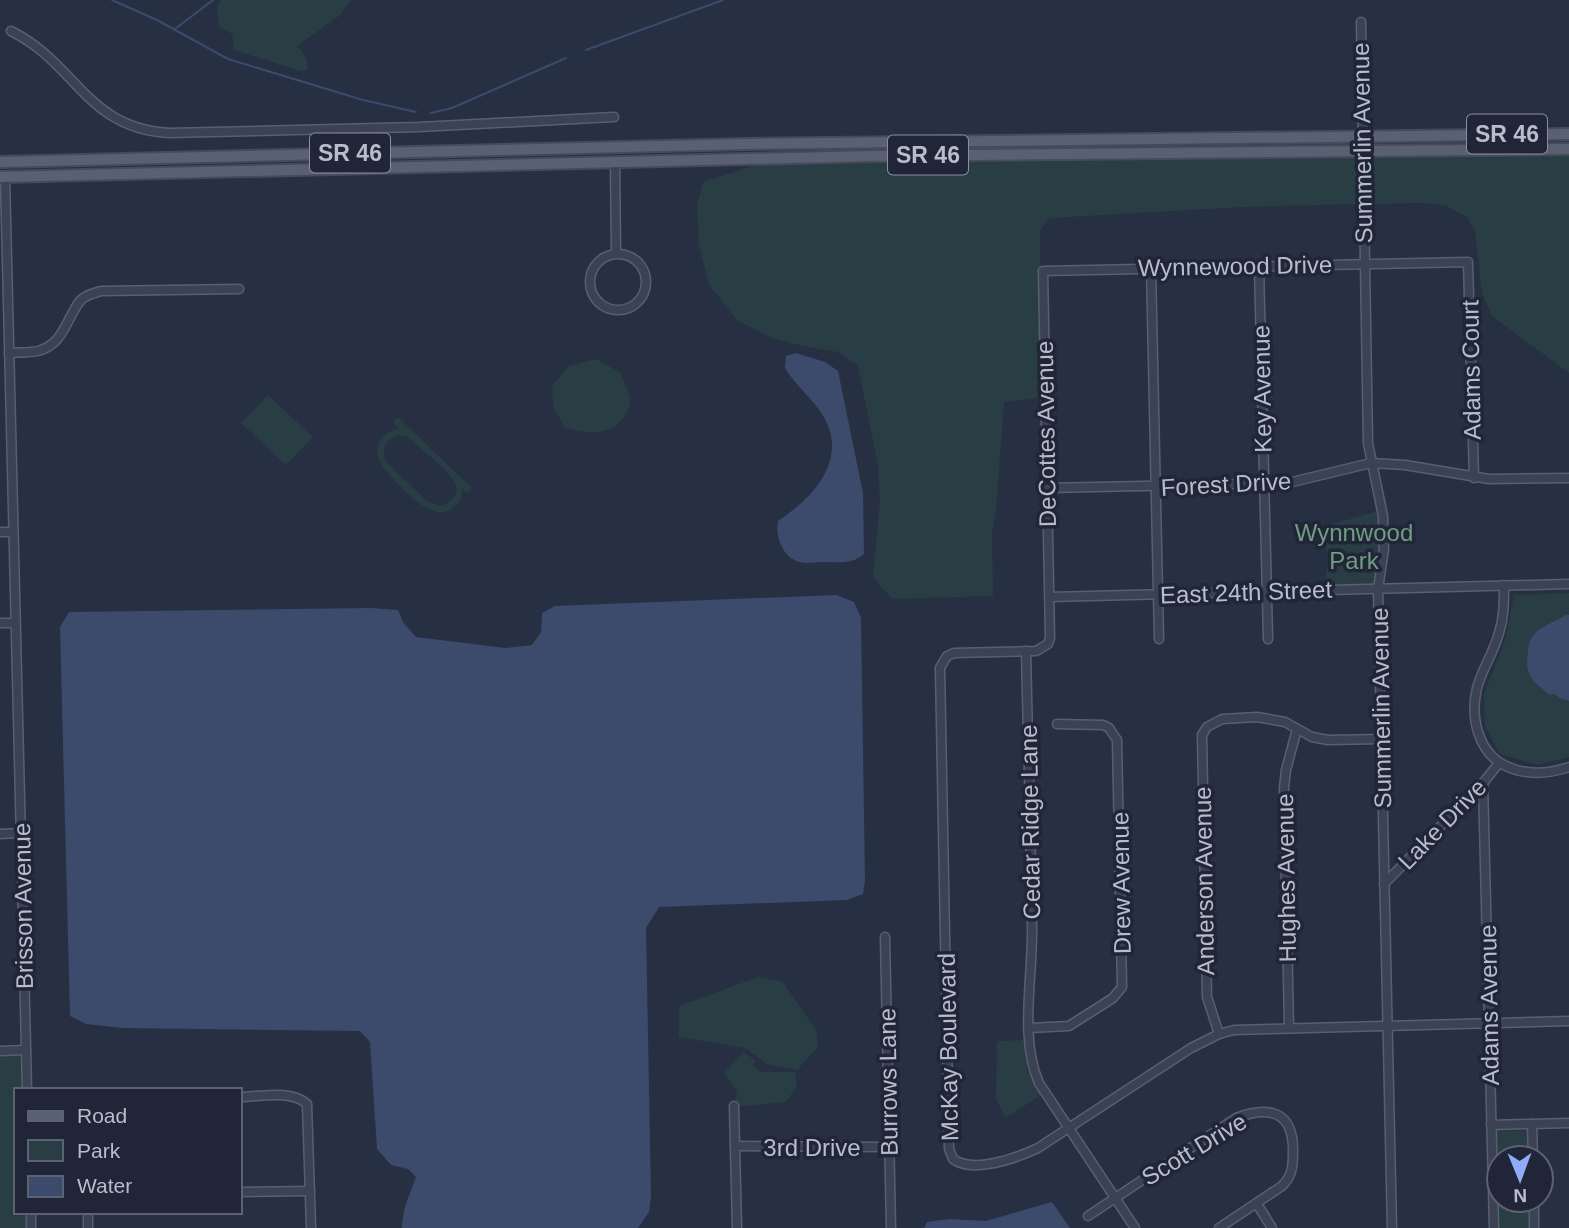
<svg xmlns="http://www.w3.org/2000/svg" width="1569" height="1228" viewBox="0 0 1569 1228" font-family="Arial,sans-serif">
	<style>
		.green { fill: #293d44; fill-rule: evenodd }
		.water { fill: #3c4a6c }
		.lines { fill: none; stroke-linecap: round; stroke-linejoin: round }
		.stream { stroke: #3c4a6c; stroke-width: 2 }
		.minor-casing { stroke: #595f70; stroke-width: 11 }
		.major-casing { stroke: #454a5c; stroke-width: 14 }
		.minor { stroke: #3b4253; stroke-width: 8 }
		.major { stroke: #596072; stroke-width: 10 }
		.labels { text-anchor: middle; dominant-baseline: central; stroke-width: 7; stroke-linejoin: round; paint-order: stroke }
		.shield { fill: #202638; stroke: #8a90a0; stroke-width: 2 }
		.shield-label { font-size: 23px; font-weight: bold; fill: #b8bdcc }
		.street-label { font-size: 24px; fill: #b8bdcc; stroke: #202638 }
		.park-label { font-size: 24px; fill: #6f9d80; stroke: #202638 }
	</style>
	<rect width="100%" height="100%" fill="#272f43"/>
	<g class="green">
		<path d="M222 0H351L339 16 297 46C305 54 307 58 308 70L301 71 234 50 232 34 219 27 217 6Z"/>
		<polygon points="1569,138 1569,145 1368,146 1366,140"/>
		<polygon points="1358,140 1358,146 770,153 764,147"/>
		<polygon points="1569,154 1569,373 1492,316 1482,293 1475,231 1467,217 1445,205 1422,203 1367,204 1366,155"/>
		<polygon points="1358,155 1359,204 1243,207 1050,218 1040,230 1042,397 1004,402 996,511 992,533 993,596 892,599 873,578 880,501 878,465 858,366 838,352 803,346 772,338 737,320 709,285 699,245 697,205 703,182 765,162"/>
		<path d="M596 359 621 373C623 381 629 391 630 399 631 407 626 414 622 419 609 437 584 433 565 428L553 406 552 386 569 366Z"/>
		<polygon points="268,395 313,437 286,465 241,423"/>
		<path d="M398 417 472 488 467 493 462 489C462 498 459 504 452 509 429 524 398 483 383 468 372 451 377 433 399 429L393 422ZM398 435 408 437C419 448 447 469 454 481 462 493 450 504 439 506L427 501 388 464C380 451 384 440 398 435Z"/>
		<polygon points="1381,510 1383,533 1377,588 1324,589 1328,558 1322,527"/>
		<polygon points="1569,593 1569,757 1538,765 1500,754 1485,726 1484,693 1505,641 1514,595"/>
		<polygon points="758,977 782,981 816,1030 818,1047 797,1070 767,1064 745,1048 679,1037 679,1006"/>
		<polygon points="1025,1040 1028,1072 1041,1095 1006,1118 996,1099 997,1041"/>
		<polygon points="744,1052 756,1061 752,1065 761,1072 795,1072 797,1086 786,1102 732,1107 735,1102 737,1092 724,1073"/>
		<polygon points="23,1054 24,1090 16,1090 16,1212 27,1212 28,1228 0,1228 0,1055"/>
		<polygon points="1497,1130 1527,1131 1528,1158 1499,1158 1499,1200 1529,1200 1529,1228 1498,1228"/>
	</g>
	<g class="water">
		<path d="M796 353 825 362 838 371 863 493 864 554C852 565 838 562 822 562 814 562 806 564 799 562 782 557 775 536 778 521 814 497 850 458 822 414 812 398 795 385 785 368L786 356Z"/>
		<path d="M836 595 854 602 861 618 865 881 863 894 847 900 659 907 646 928 651 1197 649 1212 638 1228H402C403 1206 409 1197 416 1177L408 1169 391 1165 377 1149 370 1042 360 1031 123 1028 86 1024 70 1016 60 627 69 612 371 608 398 610 403 622 416 637 505 648 532 645 541 632 542 613 555 606Z"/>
		<path d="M1566 615H1569V701L1559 698 1555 694 1550 695C1534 683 1524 675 1528 653 1528 649 1529 641 1532 637 1539 626 1555 622 1566 615Z"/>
		<polygon points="1052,1202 1070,1228 924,1228 927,1222 949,1219 986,1221"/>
	</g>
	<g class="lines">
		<g class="stream">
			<polyline points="112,0 157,20 228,59 363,100 416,112"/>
			<polyline points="175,29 213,0"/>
			<polyline points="586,50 723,0"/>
			<polyline points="431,113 452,108 566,58"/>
		</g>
		<g class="minor-casing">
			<g id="minor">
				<polyline points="1361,22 1368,443 1383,516 1384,549 1378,589 1392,1228"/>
				<path d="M11 31C76 63 87 129 169 133L419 127 614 117"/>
				<polyline points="615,161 616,253"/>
				<polyline points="5,177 27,1090"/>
				<circle cx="618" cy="282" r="28"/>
				<polyline points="1259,266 1268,639"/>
				<polyline points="1151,268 1159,639"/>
				<path d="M9 353C18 352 29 353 38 351 64 344 66 319 80 301 85 295 94 293 101 291L239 289"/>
				<path d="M1474 478 1468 262 1043 271 1050 638 1048 644 1036 651 954 653 947 656 940 668 949 1149 953 1159C973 1174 1017 1158 1038 1148L1191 1048 1219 1034 1234 1030 1569 1021"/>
				<polyline points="1047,488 1288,483 1371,463 1405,465 1489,479 1569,478"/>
				<polyline points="0,532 13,532"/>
				<path d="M1504 585C1504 602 1504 617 1499 633 1494 652 1482 669 1477 688 1470 717 1478 753 1506 766 1527 776 1548 774 1569 767"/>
				<polyline points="1050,597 1569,584"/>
				<polyline points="0,623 15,623"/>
				<path d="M1026 651C1028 744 1031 837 1032 929 1033 977 1019 1038 1039 1083L1135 1228"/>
				<polyline points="1483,783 1494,1228"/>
				<polyline points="0,834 21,833"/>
				<polyline points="1384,884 1483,783 1499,763"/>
				<polyline points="885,937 891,1228"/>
				<polyline points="1289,1027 1284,788 1286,770 1297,729"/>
				<polyline points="1029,1028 1069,1026 1113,998 1122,987 1117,740 1109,728 1103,725 1057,724"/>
				<polyline points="1219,1034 1207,997 1202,735 1207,727 1222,719 1257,717 1285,722 1312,737 1328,740 1381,739"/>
				<polyline points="0,1051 26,1050"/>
				<path d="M240 1097C259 1097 292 1089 307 1104L311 1228"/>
				<polyline points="734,1106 737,1228"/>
				<polyline points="1532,1124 1533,1158"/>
				<polyline points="1491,1125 1569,1123"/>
				<polyline points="735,1146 889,1147"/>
				<polyline points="240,1192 310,1191"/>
				<polyline points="1534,1200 1534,1228"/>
				<polyline points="1257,1204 1272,1228"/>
				<polyline points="31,1212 31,1228"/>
				<polyline points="88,1212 88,1228"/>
				<path d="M1088 1216 1236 1118C1268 1106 1293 1110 1293 1150 1293 1165 1293 1175 1282 1186L1219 1228"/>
			</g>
		</g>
		<g class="major-casing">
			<g id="major">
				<polyline points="0,162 746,144 1569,134"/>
				<polyline points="0,177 871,156 1569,149"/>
			</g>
		</g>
		<use href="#minor" class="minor"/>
		<use href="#major" class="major"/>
	</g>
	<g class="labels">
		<g class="shield">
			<rect x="1467" y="114.5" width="80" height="39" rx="5"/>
			<rect x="310" y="133.5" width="80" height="39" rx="5"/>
			<rect x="888" y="135.5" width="80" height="39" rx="5"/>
		</g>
		<g class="shield-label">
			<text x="1507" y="134">SR 46</text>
			<text x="350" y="153">SR 46</text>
			<text x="928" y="155">SR 46</text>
		</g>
		<g class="street-label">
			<text transform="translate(1362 143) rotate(-91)">Summerlin Avenue</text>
			<text transform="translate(1235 266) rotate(-1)">Wynnewood Drive</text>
			<text transform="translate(1471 370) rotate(-91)">Adams Court</text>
			<text transform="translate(1262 389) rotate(-91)">Key Avenue</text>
			<text transform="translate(1046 434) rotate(-91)">DeCottes Avenue</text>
			<text transform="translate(1226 484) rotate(-3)">Forest Drive</text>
			<text transform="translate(1246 592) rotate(-2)">East 24th Street</text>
			<text transform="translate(1381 708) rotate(-91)">Summerlin Avenue</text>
			<text transform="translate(1030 822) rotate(-91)">Cedar Ridge Lane</text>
			<text transform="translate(1442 824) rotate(-46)">Lake Drive</text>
			<text transform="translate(1286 878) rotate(-91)">Hughes Avenue</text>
			<text transform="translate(1204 881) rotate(-91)">Anderson Avenue</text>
			<text transform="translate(1121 883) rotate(-91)">Drew Avenue</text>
			<text transform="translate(23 906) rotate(-91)">Brisson Avenue</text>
			<text transform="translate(1489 1005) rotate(-91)">Adams Avenue</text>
			<text transform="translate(948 1047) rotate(-91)">McKay Boulevard</text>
			<text transform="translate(888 1082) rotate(-91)">Burrows Lane</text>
			<text x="812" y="1147">3rd Drive</text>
			<text transform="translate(1194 1149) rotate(-31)">Scott Drive</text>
		</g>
		<g class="park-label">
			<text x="1354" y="532">Wynnwood<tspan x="1354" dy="28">Park</tspan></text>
		</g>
	</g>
	<rect x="14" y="1088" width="228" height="126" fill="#202638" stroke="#5d6273" stroke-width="2"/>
	<rect x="28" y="1111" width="35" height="10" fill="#596072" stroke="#5d6273" stroke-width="2"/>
	<text x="77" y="1123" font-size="21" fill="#b8bdcc">Road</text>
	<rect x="28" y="1140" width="35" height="21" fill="#293d44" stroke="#5d6273" stroke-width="2"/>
	<text x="77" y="1158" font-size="21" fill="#b8bdcc">Park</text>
	<rect x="28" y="1176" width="35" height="21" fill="#3c4a6c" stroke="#5d6273" stroke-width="2"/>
	<text x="77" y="1193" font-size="21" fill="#b8bdcc">Water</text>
	<g transform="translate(1520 1179) rotate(179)"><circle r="33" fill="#202638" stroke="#5d6273" stroke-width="2"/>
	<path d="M0-5L12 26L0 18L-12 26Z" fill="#90abf9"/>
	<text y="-10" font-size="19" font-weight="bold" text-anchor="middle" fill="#b8bdcc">N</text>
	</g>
</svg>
